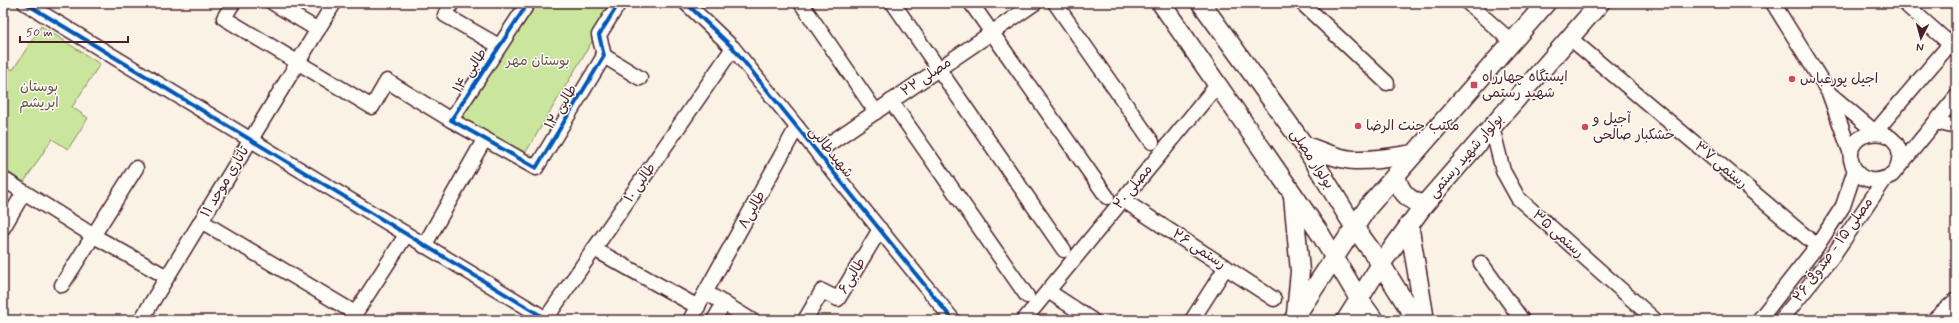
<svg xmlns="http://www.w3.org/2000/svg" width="1959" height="323" viewBox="0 0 1959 323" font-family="Mynerve,'Playpen Sans Arabic',sans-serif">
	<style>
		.green { fill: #cae69c; stroke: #8a8264 }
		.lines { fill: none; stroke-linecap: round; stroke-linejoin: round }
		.minor-casing { stroke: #4a1f2b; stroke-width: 17 }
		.major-casing { stroke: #4a1f2b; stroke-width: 21 }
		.minor { stroke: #fdfcf7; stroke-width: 14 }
		.major { stroke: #fdfcf7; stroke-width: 18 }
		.cycleway-casing { stroke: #fdfcf7; stroke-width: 6 }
		.cycleway { stroke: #0057b8; stroke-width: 4 }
		.poi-dot { fill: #d1495b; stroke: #fdfcf7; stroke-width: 1.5 }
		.labels { text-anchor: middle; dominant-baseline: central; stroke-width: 3; stroke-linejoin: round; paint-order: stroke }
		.park-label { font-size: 14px; fill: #6a5147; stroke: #fdfcf7 }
		.street-label { font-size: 14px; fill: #4a1f2b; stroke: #fdfcf7 }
		.poi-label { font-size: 14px; fill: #4a1f2b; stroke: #fdfcf7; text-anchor: start }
	</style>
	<rect width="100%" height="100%" fill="#faf2e5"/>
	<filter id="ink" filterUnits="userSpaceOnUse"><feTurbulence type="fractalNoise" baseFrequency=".025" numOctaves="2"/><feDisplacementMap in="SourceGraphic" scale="8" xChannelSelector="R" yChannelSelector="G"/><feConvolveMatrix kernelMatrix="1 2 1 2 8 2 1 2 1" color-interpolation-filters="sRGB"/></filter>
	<g filter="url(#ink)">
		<g class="green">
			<polygon points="531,3 615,3 523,157 461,120"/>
			<polygon points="41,26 100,64 72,107 88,118 68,149 52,139 24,182 3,169 3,64 13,70"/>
		</g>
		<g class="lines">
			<g class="minor-casing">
				<g id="minor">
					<polyline points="25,3 548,320"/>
					<polyline points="233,3 224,18 372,107 387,81 451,120"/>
					<polyline points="273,3 318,30"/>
					<polyline points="452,3 445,15 499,46"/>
					<polyline points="528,3 451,120 536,168 604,56 599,35 619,3"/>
					<polyline points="686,3 733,48 953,320"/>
					<polyline points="801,3 876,112"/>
					<polyline points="893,3 1064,250"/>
					<polyline points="971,3 1107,197"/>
					<polyline points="1055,3 1152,142"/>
					<polyline points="1302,3 1387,83"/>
					<polyline points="1468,3 1512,42"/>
					<polyline points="1773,3 1829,93 1851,154"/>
					<polyline points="1904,3 1950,44"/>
					<polyline points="1571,39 1817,246"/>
					<polyline points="604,56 640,78"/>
					<polyline points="1830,94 1875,132"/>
					<polyline points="891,101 1027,296"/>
					<polyline points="1936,122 1956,127"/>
					<polyline points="1492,127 1503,171 1518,198 1655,320"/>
					<polyline points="1875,132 1956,37"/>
					<polyline points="817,152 1035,3"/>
					<path d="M1897 168C1914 120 1836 125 1853 166 1860 183 1878 183 1892 175L1956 97"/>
					<polyline points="3,179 94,236 167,277"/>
					<polyline points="1123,200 1274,299"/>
					<polyline points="201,221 355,313"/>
					<polyline points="3,228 24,192"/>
					<polyline points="424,246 484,140"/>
					<polyline points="594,249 698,307"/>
					<polyline points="1481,263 1522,320"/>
					<polyline points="62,285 136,168"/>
					<polyline points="1048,291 1092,320"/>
					<polyline points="707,293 751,320"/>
					<polyline points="141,320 334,3"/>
					<polyline points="351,320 406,235"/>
					<polyline points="545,320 733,48"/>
					<polyline points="690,320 797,127"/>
					<polyline points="714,320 724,303"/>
					<polyline points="805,320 822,291 838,299 880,229"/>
					<polyline points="1024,320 1218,84"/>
					<polyline points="1192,320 1226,267"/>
					<polyline points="1759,320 1817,246 1843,206 1855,170"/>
					<polyline points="1781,320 1832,257 1885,179"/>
					<polyline points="1934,320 1956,300"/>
				</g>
			</g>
			<g class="major-casing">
				<g id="major">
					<polyline points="1161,3 1293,194 1321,235 1359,299 1374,320"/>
					<polyline points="1201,3 1304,145 1355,228 1381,264 1416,320"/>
					<path d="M1304 145C1320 151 1337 159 1354 160 1374 161 1394 157 1413 154"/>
					<path d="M1396 174C1399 191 1407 200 1424 205"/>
					<polyline points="1293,196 1300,271 1296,314"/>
					<polyline points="1409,224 1425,320"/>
					<polyline points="1293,320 1368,207 1546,3"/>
					<polyline points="1346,320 1381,264 1424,205 1600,3"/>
				</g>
			</g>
			<use href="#minor" class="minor"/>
			<use href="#major" class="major"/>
			<g class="cycleway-casing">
				<g id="cycleway">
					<polyline points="25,3 548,320"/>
					<polyline points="528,3 451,120 536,168 604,56 599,35 619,3"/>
					<polyline points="686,3 733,48 953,320"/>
				</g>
			</g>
			<use href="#cycleway" class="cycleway"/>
		</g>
	</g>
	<g class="poi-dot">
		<circle cx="1792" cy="79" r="4"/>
		<rect x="1470" y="81" width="8" height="8" rx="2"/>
		<circle cx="1358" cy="126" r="4"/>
		<circle cx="1585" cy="127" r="4"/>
	</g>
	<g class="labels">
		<g class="park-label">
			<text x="538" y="61">بوستان مهر</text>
			<text x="39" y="87">بوستان<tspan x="39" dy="16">ابریشم</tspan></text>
		</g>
		<g class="street-label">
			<text transform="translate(470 71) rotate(-57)">طالبی ۱۴</text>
			<text transform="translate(926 77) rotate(-34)">مصلی ۲۲</text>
			<text transform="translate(561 107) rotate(-59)">طالبی ۱۲</text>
			<text transform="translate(831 152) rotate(51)">شهیدطالبی</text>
			<text transform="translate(1466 156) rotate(-49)">بولوار شهید رستمی</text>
			<text transform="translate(1312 159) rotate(57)">بولوار مصلی</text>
			<text transform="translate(1721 165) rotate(40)">رستمی ۳۷</text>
			<text transform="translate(225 182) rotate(-59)">تاتاری موحد ۱۱</text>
			<text transform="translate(640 183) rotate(-55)">طالبی ۱۰</text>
			<text transform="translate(1133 187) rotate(-51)">مصلی ۲۰</text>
			<text transform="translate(752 210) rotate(-61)">طالبی۸</text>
			<text transform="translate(1558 234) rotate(42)">رستمی ۳۵</text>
			<text transform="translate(1199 249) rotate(33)">رستمی ۲۶</text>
			<text transform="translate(1833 250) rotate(-54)">مصلی ۱۵ - صدوقی ۲۶</text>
			<text transform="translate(852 276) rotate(-59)">طالبی۶</text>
		</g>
		<g class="poi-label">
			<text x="1482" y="77">ایستگاه چهارراه<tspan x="1482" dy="16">شهید رستمی</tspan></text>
			<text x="1800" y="79">اجیل پورعباس</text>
			<text x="1593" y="119">آجیل و<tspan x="1593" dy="16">خشکبار صالحی</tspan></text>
			<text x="1366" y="126">مكتب جنت الرضا</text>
		</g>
	</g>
	<rect width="1959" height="323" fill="none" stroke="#fdfcf7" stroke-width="16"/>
	<rect x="8" y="8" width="1943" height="307" fill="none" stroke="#4a1f2b" stroke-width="1.5" filter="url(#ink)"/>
	<g transform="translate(1921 38) rotate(186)" stroke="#fdfcf7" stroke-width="3" paint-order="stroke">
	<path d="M0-3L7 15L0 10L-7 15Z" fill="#4a1f2b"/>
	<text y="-6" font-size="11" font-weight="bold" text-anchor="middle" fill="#4a1f2b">N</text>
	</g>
	<path d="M20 36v6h108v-6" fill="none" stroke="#4a1f2b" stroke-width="2"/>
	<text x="26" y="36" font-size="12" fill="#4a1f2b" stroke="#fdfcf7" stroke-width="3" paint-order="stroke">50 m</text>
</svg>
